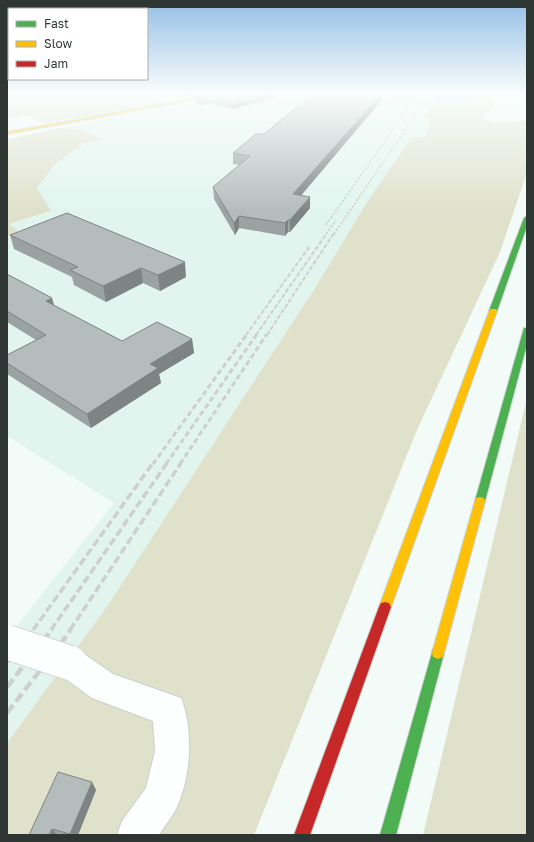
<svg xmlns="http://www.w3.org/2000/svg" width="534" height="842" viewBox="0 0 534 842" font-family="'Golos Text',sans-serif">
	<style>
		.built { fill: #e1f5ee }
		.green { fill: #dfe1cb }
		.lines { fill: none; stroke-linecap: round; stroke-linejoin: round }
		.river { fill: #b7d3e6; fill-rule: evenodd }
		.street-casing { stroke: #c9d1ce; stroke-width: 2 }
		.fast-casing { stroke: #c9d1ce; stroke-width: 2 }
		.slow-casing { stroke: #c9d1ce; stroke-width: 2 }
		.jam-casing { stroke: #c9d1ce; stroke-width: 2 }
		.street { fill: #fdfefe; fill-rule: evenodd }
		.fast { fill: #4caf50; fill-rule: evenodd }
		.slow { fill: #ffc107; fill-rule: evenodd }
		.jam { fill: #c62828; fill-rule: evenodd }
		.rail-far4 { stroke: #cdd0ce; stroke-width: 1.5; stroke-dasharray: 2.5 1.5; stroke-linecap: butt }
		.rail-far3 { stroke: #cdd0ce; stroke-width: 2; stroke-dasharray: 4.5 2; stroke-linecap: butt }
		.rail-far2 { stroke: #cdd0ce; stroke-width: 3; stroke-dasharray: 5.5 3; stroke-linecap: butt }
		.rail-far1 { stroke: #cdd0ce; stroke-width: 3.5; stroke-dasharray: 8 3.5; stroke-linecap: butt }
		.rail { stroke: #cdd0ce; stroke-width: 4.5; stroke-dasharray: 10 4.5; stroke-linecap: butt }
		.street-bridge-casing { stroke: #c9d1ce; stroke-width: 36; stroke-linecap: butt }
		.street-bridge { stroke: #fdfefe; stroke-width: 34 }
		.wall { fill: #9ba2a2 }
		.shaded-wall { fill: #7e8484 }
		.building { fill: #b4bcbc; stroke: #7e8484 }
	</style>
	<rect width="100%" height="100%" fill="#f2fbf8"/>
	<polygon class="built" points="280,94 437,94 423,119 431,120 425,137 369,199 315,288 108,605 7,743 7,638 114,503 7,436 7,236 20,232 9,224 50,212 37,188 54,165 83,144 103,139 79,129 60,128 112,117 194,103 230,111"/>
	<g class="green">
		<polygon points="7,94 150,94 164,104 42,123 29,115 7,118"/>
		<path d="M437 94 485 95 495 106 481 119C499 124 509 123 527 120V173L500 252 417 430 254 835H7V743L108 605 315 288 369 199 412 137H425L431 120 423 119Z"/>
		<polygon points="60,128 79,129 103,139 83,144 54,165 37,188 51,211 9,224 20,232 7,236 7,139"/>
		<polygon points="527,398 527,835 423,835"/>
	</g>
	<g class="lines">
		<g class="river">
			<path d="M389 94H415L416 95 414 98C407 100 399 99 391 97Z"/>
			<path d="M438 94H475C466 106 447 104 435 101L433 98Z"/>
		</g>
		<g class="street-casing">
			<path id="street" d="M70 648 81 652 113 674 181 698C194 731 191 777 176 809 171 818 164 827 159 835H117L122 821 146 788 155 751 153 721 92 698 59 674 54 663 59 652Z"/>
		</g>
		<g class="fast-casing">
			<g id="fast">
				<polygon points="527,216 527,226 497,311 496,313 490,313 489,311 524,218"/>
				<polygon points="524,328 527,328 527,344 485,501 484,504 480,505 476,504 475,501"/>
				<polygon points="438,647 443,649 444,653 396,835 380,835 432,653 433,649"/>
			</g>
		</g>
		<g class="slow-casing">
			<g id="slow">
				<polygon points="217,94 227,94 7,134 7,132"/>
				<polygon points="490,309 496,309 497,311 391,607 389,611 385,612 381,611 379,607"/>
				<polygon points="480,497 484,498 485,501 444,653 443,657 438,659 433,657 432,653 475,501 476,498"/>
			</g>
		</g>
		<g class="jam-casing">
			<polygon id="jam" points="385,602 389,603 391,607 310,835 294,835 379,607 381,603"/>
		</g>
		<use href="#street" class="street"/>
		<use href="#fast" class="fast"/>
		<use href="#slow" class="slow"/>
		<use href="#jam" class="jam"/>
		<g class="rail-far4">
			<polyline points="326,225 418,94"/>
			<polyline points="326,234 336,220"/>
			<polyline points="334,234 430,94"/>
		</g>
		<g class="rail-far3">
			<polyline points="246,335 310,246"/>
			<polyline points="256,335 327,233"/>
			<polyline points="267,335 334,233"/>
		</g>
		<g class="rail-far2">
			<polyline points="153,464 247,334"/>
			<polyline points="166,464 257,334"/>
			<polyline points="180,464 267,334"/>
		</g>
		<g class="rail-far1">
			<polyline points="33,630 153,463"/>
			<polyline points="51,630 167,463"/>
			<polyline points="70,630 181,463"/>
		</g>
		<g class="rail">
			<polyline points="7,662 33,629"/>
			<polyline points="7,687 52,629"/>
			<polyline points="7,713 59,646 71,629"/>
		</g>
		<g class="street-bridge-casing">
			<polyline id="street-bridge" points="7,642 70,663"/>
		</g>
		<use href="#street-bridge" class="street-bridge"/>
	</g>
	<g class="wall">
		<polygon points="225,94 276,94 276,97 233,109 208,103 202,105 197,104 196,99"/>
		<polygon points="313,94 382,94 381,101 301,195 310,197 310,208 290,232 288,232 285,236 239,228 235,235 214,199 213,187 240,165 233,164 233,153 264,134"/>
		<polygon points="10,235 186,277 160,291 143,283 106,302 74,285 72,277 14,249"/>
		<polygon points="7,274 54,306 122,341 192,339 194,353 159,374 161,383 91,428 7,374 7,355 36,340 7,322"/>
		<polygon points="96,790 78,835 29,835"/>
	</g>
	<g class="shaded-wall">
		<polygon points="181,94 198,94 181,97"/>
		<polygon points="269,94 276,94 276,97 233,109 233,105"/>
		<polygon points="381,94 382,94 381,101 293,205 293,194"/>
		<polygon points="208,99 208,103 202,105 202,101"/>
		<polygon points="310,197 310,208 290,232 290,220"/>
		<polygon points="239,216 239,228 235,235 234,223"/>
		<polygon points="288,220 288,232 285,236 285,223"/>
		<polygon points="185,262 186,277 160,291 158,275"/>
		<polygon points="141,268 143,283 106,302 103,286"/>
		<polygon points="52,298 56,312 46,301"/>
		<polygon points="192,339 194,353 159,374 161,383 91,428 87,414 150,364"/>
		<polygon points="92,782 96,790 78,835 71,835 70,834"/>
		<polygon points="52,829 57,835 49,835"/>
	</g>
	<g class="building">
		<polygon points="225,94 269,94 233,105 208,99 202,101 196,99"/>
		<polygon points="313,94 381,94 293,194 310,197 290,220 288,220 285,223 239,216 234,223 213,187 250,156 233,153 256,134 264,134"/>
		<polygon points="67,213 185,262 158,275 141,268 103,286 70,270 78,267 10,235"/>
		<polygon points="7,274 52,298 46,301 122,341 157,322 192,339 150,364 158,368 87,414 7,363 7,355 46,335 7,311"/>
		<polygon points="58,772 92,782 70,834 52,829 49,835 29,835"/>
	</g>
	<linearGradient id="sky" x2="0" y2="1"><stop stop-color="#94c0e7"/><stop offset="0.44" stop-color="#f9fdfc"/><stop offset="1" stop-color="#f9fdfc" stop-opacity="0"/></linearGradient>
	<rect width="534" height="212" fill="url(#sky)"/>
	<rect width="534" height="842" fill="none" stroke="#2e3633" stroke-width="16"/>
	<rect x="8" y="8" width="140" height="72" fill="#ffffff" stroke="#abafad"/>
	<rect x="16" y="21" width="20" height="6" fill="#4caf50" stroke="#abafad"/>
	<text x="44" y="28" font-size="12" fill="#2e3633">Fast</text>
	<rect x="16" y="41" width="20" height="6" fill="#ffc107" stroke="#abafad"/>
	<text x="44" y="48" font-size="12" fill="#2e3633">Slow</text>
	<rect x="16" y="61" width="20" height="6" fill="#c62828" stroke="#abafad"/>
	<text x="44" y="68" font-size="12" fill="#2e3633">Jam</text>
</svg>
